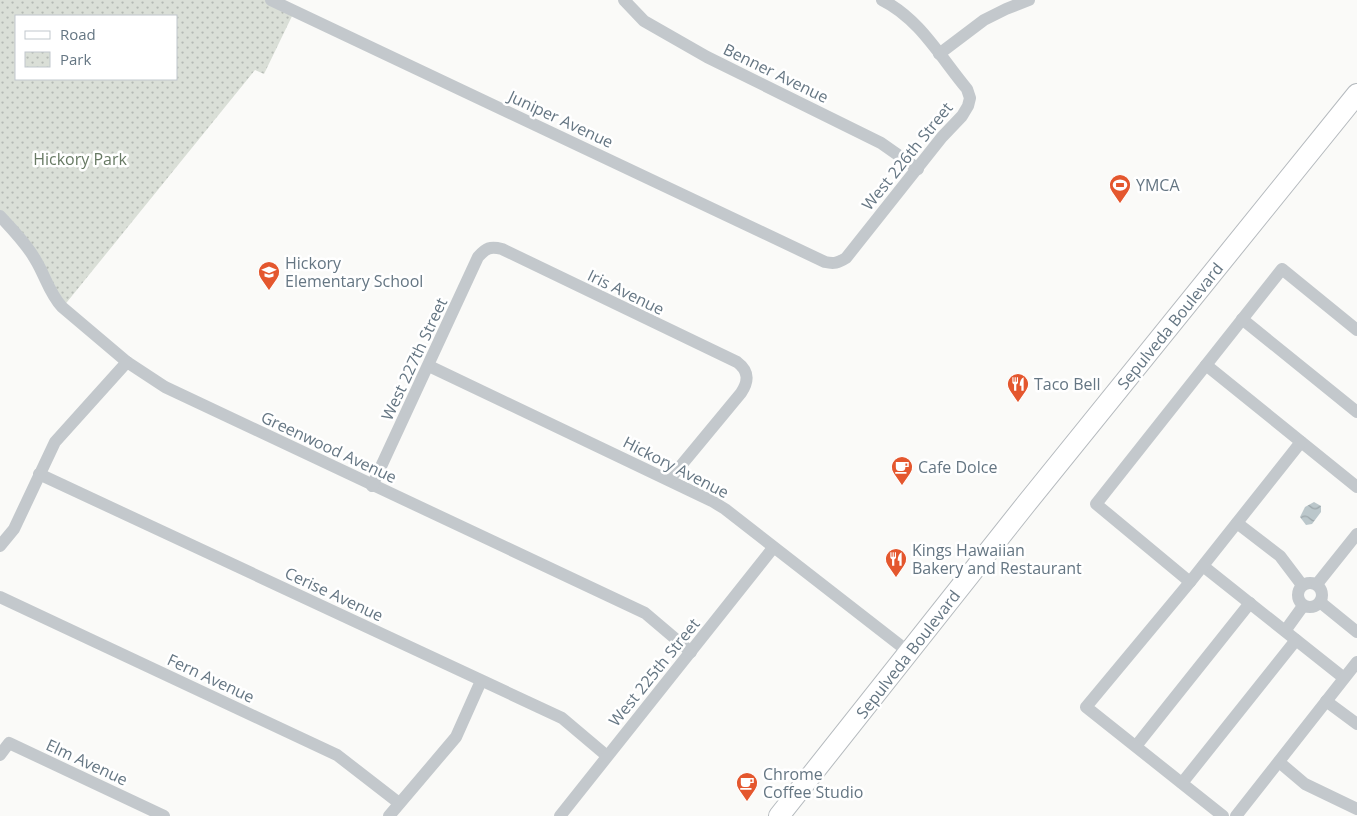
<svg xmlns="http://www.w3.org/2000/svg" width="1357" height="816" viewBox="0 0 1357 816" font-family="'Open Sans',sans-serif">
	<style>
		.park { fill: url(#park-dots); fill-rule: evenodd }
		.water { fill: url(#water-waves) }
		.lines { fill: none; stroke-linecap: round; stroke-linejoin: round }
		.primary-casing { stroke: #b5babe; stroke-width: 22 }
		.street { stroke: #c3c8cc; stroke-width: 12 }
		.primary { stroke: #fff; stroke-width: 20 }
		.labels { text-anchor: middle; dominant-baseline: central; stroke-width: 5; stroke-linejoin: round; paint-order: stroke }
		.street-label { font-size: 16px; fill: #657683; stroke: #fff }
		.park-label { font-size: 16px; fill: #687a64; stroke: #fff }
		.poi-label { font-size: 16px; fill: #657683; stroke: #fff; text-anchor: start }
	</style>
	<defs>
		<pattern id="park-dots" width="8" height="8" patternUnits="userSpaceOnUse" patternTransform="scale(1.25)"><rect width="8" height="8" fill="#dadfd7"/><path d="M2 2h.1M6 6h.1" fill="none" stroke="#b4b9b4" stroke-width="1.8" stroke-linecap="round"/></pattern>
		<pattern id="water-waves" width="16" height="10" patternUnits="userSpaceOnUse" patternTransform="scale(1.25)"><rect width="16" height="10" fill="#bbc7cb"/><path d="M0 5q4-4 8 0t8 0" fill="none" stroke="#9ca6aa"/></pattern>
	</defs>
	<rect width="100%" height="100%" fill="#fafaf8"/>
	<path class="park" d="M0 0H269L294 12 264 74 255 70 63 307 0 214ZM16 16H176V79H16Z"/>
	<polygon class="water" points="1314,502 1321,506 1321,512 1312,524 1306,525 1300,517 1305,507"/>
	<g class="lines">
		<g class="primary-casing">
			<polyline id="primary" points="779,816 1026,504 1357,94"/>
		</g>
		<g class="street">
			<path d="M271 0 825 262C834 264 838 263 846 258L942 137 962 116 968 106 970 98 967 89C941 58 919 18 882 0"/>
			<polyline points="624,0 644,21 707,57 881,143 918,169"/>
			<polyline points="939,54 984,20 1006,9 1029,0"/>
			<path d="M0 216C12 229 26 243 35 259 45 275 49 293 62 307L127 362 165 387 645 613 691 652"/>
			<polyline points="1242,319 1357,412"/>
			<polyline points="1206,365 1357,487"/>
			<polyline points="429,366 712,501 725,509 910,653"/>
			<polyline points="39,474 562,718 607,756"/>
			<path d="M372 486 478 257C486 248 490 246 502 249L737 362C749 371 749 381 741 393L669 480"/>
			<polyline points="1237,523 1280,556 1302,585"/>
			<polyline points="0,546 14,529 55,442 127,362"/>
			<polyline points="1203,566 1344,678"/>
			<polyline points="1190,582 1096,504 1282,269 1357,330"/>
			<circle cx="1310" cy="595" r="12"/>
			<polyline points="1317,584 1357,534"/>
			<polyline points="0,597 337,755 399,803"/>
			<polyline points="1320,602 1357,632"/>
			<polyline points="1285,631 1303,606"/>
			<polyline points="1326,701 1357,724"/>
			<polyline points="1136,746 1250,603"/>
			<polyline points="0,755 9,743 164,816"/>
			<polyline points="1279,762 1305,784 1357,809"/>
			<polyline points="1182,783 1296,640"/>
			<polyline points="389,816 456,737 481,681"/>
			<polyline points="560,816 773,548"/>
			<polyline points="1223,816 1086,707 1190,582 1301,442"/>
			<polyline points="1236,816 1357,662"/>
		</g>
		<use href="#primary" class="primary"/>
	</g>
	<defs>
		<g id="stadium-pin" transform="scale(1.125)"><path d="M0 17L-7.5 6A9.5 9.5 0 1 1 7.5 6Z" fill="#e4572e" stroke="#fff"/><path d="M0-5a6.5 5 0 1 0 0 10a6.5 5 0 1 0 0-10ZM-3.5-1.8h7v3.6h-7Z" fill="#fff"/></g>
		<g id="school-pin" transform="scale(1.125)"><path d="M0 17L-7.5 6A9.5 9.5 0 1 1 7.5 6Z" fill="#e4572e" stroke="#fff"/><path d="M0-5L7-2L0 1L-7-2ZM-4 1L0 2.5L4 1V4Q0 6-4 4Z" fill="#fff"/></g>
		<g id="restaurant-pin" transform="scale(1.125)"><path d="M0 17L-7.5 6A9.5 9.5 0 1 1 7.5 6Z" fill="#e4572e" stroke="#fff"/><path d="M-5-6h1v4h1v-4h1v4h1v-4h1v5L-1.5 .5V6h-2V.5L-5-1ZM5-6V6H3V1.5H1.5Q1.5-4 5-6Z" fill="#fff"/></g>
		<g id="cafe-pin" transform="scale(1.125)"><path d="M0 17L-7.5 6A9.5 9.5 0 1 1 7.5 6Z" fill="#e4572e" stroke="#fff"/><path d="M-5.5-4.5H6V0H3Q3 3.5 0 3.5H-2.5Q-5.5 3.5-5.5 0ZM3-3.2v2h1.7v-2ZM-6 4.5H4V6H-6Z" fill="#fff"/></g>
	</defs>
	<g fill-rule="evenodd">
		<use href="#stadium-pin" x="1120" y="185"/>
		<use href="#school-pin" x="269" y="272"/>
		<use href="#restaurant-pin" x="1018" y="384"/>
		<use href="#cafe-pin" x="902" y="467"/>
		<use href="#restaurant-pin" x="896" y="559"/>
		<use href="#cafe-pin" x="747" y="783"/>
	</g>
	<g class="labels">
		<g class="street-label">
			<text transform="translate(776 73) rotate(26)">Benner Avenue</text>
			<text transform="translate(561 119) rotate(25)">Juniper Avenue</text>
			<text transform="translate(907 156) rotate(-51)">West 226th Street</text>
			<text transform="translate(626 292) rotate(26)">Iris Avenue</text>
			<text transform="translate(1170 326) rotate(-51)">Sepulveda Boulevard</text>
			<text transform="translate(414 359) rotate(-65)">West 227th Street</text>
			<text transform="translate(329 447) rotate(25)">Greenwood Avenue</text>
			<text transform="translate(676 467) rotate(27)">Hickory Avenue</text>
			<text transform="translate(334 594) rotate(25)">Cerise Avenue</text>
			<text transform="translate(908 654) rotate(-52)">Sepulveda Boulevard</text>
			<text transform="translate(654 672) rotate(-51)">West 225th Street</text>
			<text transform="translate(211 678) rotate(25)">Fern Avenue</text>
			<text transform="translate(87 762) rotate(25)">Elm Avenue</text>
		</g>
		<g class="park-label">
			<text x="80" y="159">Hickory Park</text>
		</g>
		<g class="poi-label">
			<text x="1136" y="185">YMCA</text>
			<text x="285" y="263">Hickory<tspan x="285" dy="18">Elementary School</tspan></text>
			<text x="1034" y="384">Taco Bell</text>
			<text x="918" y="467">Cafe Dolce</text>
			<text x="912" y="550">Kings Hawaiian<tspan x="912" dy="18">Bakery and Restaurant</tspan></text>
			<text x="763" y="774">Chrome<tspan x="763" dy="18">Coffee Studio</tspan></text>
		</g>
	</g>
	<rect x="15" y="15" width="162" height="65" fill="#ffffff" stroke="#c1c8cd"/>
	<rect x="25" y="31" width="25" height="8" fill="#ffffff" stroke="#c1c8cd"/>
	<text x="60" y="40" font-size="15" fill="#657683">Road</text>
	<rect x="25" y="52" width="25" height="15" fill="url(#park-dots)" stroke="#c1c8cd"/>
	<text x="60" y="65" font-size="15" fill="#657683">Park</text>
</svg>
